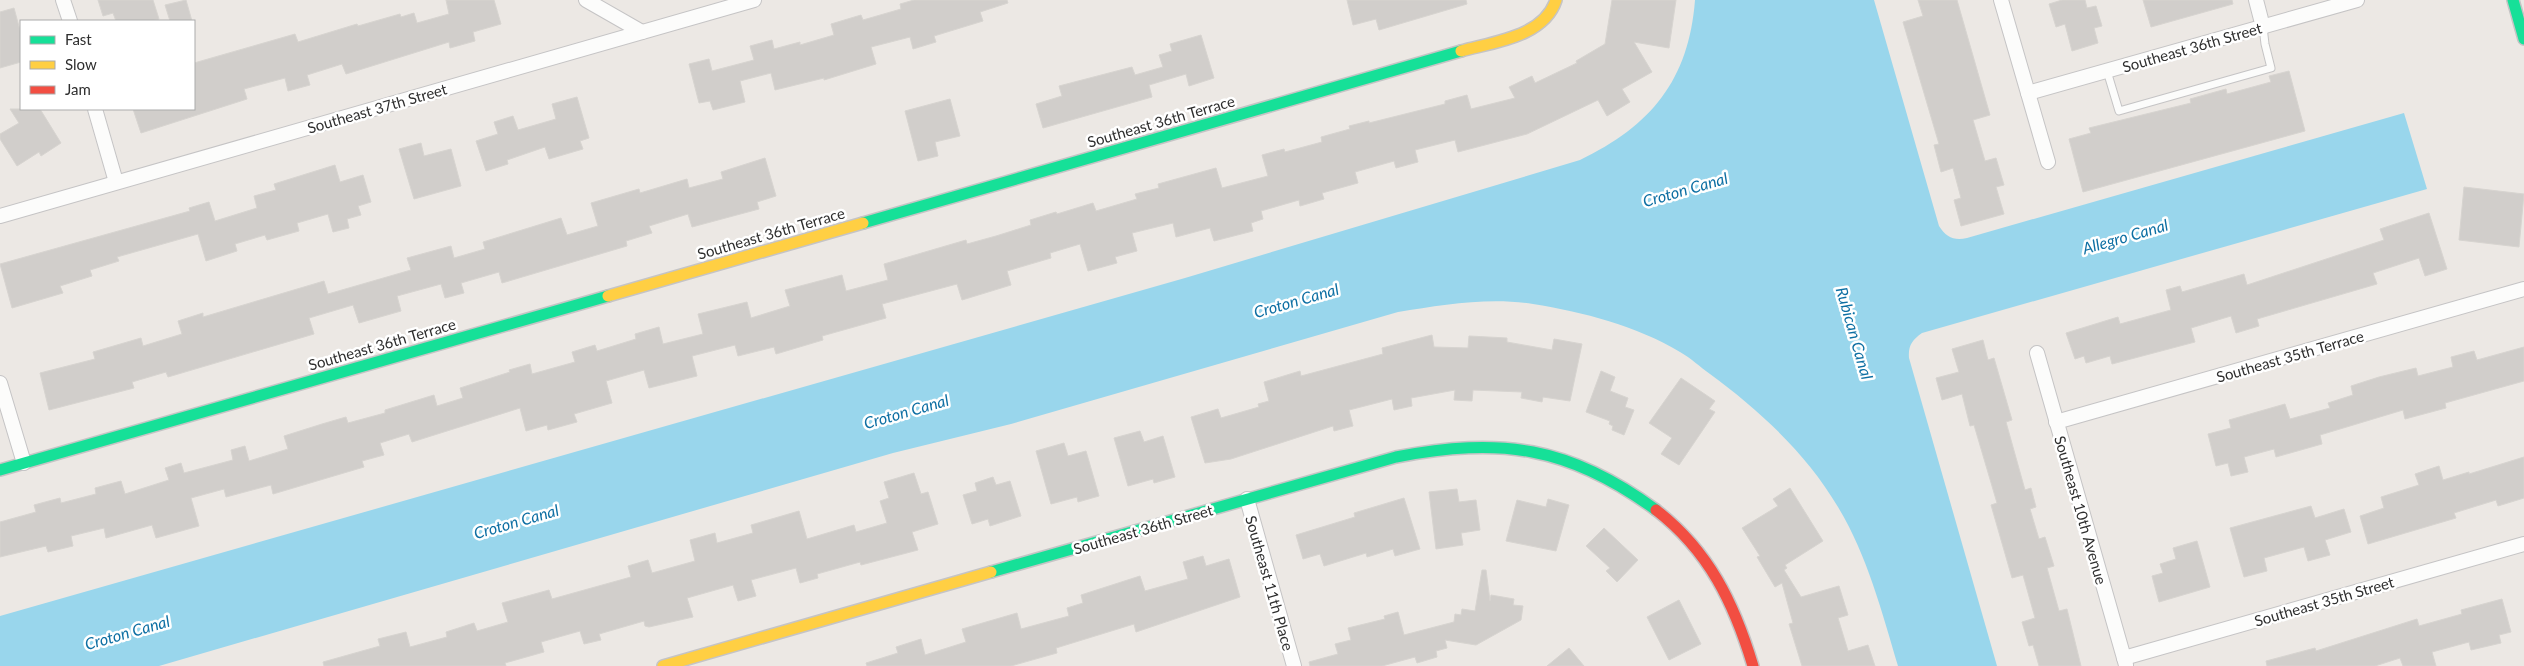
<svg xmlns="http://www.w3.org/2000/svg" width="2524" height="666" viewBox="0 0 2524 666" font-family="Lato,sans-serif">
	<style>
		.water { fill: #99d6ec }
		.building { fill: #d1cecb; stroke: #d7d4d0 }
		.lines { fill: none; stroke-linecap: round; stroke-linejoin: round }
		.lane-casing { stroke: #c5c4c5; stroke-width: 9 }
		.street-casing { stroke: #c5c4c5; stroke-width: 16 }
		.fast-casing { stroke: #c5c4c5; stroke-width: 14 }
		.slow-casing { stroke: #c5c4c5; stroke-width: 14 }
		.jam-casing { stroke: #c5c4c5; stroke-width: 14 }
		.lane { stroke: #fcfcfb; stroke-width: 7 }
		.street { stroke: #fcfcfb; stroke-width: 14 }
		.fast { stroke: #16e098; stroke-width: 11 }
		.slow { stroke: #ffcf43; stroke-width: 11 }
		.jam { stroke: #f24e42; stroke-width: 11 }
		.labels { text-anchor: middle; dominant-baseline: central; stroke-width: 5; stroke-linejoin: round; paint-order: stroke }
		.street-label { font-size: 15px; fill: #2e2e2e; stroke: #fff }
		.water-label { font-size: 16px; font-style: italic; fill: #0d6fa3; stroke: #fff }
	</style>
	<rect width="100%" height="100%" fill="#ece8e4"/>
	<path class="water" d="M1695 0H1874L1939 226C1946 237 1954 241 1967 238L2404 113 2427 189 1922 333C1912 340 1908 346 1909 358L1997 666H1898C1882 612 1867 555 1838 507 1807 454 1759 410 1710 374 1700 367 1691 358 1680 352 1637 326 1583 312 1533 304 1488 297 1442 305 1398 312L1011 424 893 453 159 666H0V616L1185 278 1580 160C1651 126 1689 80 1695 0Z"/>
	<g class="building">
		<polygon points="98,0 153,0 159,19 151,21 116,21 113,13 103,16"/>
		<polygon points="186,0 192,21 170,21 165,5"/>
		<polygon points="446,0 494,0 501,24 473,32 475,41 450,48 449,42 346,74 342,64 307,75 310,85 288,91 285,78 244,89 247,99 141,133 133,109 194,109 194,63 295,34 298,42 357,24 358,26 400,14 401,17 414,13 417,23 449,14"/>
		<polygon points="914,0 1007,0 1008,3 980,12 983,21 934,36 936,42 913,49 910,37 871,47 876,64 824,80 824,78 775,90 771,73 740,81 745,102 713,110 710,101 699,103 689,64 709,59 712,71 754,60 750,46 772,40 774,49 800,42 800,45 834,35 831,24 861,15 863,20 901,9 900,4"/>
		<polygon points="1347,0 1466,0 1467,4 1379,30 1376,19 1353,25"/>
		<polygon points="1612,0 1676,0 1669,48 1634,42 1652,72 1622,89 1630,102 1607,116 1598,100 1527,134 1458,152 1455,140 1415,150 1418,162 1396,168 1394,161 1355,172 1358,183 1322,193 1324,199 1300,206 1299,200 1261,211 1263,219 1251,223 1253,231 1214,241 1210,228 1176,237 1173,223 1132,233 1137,251 1115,257 1117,263 1088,271 1080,244 1050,253 1051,258 1007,271 1011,285 962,300 957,284 882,304 886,318 822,336 823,340 776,354 774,347 738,356 735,345 692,356 697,376 649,388 644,370 606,381 612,403 574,414 577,422 548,430 547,425 526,431 520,408 412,442 409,434 380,443 384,455 362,461 364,467 273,494 271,485 226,497 224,489 191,498 199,526 156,538 152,525 106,538 104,528 71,536 73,546 48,552 46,546 0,557 0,522 36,512 34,505 60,498 61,503 96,494 95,488 121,481 125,494 169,480 165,468 181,463 184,473 233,460 231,450 245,446 249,461 288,449 284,436 322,424 346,417 348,423 385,413 385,410 434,395 437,406 463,398 460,388 510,372 509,370 530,364 532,374 575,362 572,352 595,345 597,351 636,339 635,334 659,327 663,344 703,334 698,314 747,302 751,318 790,306 785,290 842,275 846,291 888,280 884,264 966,240 967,244 996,236 1031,225 1030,220 1056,212 1057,214 1093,203 1096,211 1137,199 1135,194 1159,188 1158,184 1216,168 1222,188 1268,176 1262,155 1284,149 1285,152 1322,142 1321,137 1350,129 1349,126 1369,121 1369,123 1445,104 1445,101 1467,95 1471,109 1515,98 1509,87 1532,76 1535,83 1577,63 1576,61 1605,44"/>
		<polygon points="1918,0 1957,0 1990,115 1973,120 1985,161 1996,158 2004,185 1996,187 2004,214 1961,226 1954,200 1961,198 1953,168 1941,172 1934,145 1939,144 1903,22 1923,16"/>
		<polygon points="2062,0 2085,0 2087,8 2096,6 2102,26 2094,28 2098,43 2072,51 2065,24 2056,27 2049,4"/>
		<polygon points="2143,0 2232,0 2233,4 2151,27"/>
		<polygon points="14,8 21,34 21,62 0,68 0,12"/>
		<polygon points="1201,35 1214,78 1189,86 1186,74 1149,85 1152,97 1043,128 1036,104 1062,96 1059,86 1132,67 1135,75 1163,67 1159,55 1172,51 1170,44"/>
		<polygon points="2289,71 2305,131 2083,192 2069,139 2091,133 2089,128 2191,103 2190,99 2226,89 2227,94 2271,82 2269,76"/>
		<polygon points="577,97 589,138 580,141 583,149 549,159 545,147 507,160 508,164 486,171 476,141 498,134 494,122 513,116 518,130 556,119 552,104"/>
		<polygon points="950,99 960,136 935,142 938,156 918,161 905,111"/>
		<polygon points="10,109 40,109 61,143 41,156 39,152 17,166 0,139 0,134 19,123"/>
		<polygon points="421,143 424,156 451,149 461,186 414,199 399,149"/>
		<polygon points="765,158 776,196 757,202 759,209 692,227 688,214 649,226 652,233 626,241 627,246 502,283 499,272 461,283 464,293 445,298 441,284 397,296 401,311 359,323 353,305 309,318 314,334 168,377 166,372 132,382 134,388 49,410 40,373 95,359 93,352 141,338 143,346 182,334 178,321 203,313 203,317 324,281 328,294 411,270 407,258 451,246 454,258 485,249 483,242 561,218 567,235 598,226 591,203 639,189 640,193 687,179 689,188 723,179 721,172"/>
		<polygon points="335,165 340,182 363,175 371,202 358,206 361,215 347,219 349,228 333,232 328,214 297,223 299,231 267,240 265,235 235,244 237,251 206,261 198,234 117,257 119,261 90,270 92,276 60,286 63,293 12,308 0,264 190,211 189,208 209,202 215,221 257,208 254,196 276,190 274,184"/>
		<polygon points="2464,187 2524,194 2519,247 2459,240"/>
		<polygon points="2429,213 2447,269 2425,276 2419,258 2373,273 2377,284 2257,319 2259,326 2236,333 2231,316 2191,328 2195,342 2112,364 2110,356 2086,363 2084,356 2075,359 2066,333 2118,317 2120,324 2171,310 2166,290 2180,286 2182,292 2244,274 2247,285 2384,240 2380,229"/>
		<polygon points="1432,335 1434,347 1468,348 1469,336 1507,338 1507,342 1552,350 1554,339 1582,344 1570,401 1543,397 1542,402 1521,398 1522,392 1473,390 1472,401 1454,400 1455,390 1411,398 1412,406 1394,410 1392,399 1349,410 1353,426 1334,431 1333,426 1231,459 1205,463 1191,417 1218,409 1221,418 1259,407 1258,404 1269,401 1264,382 1300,371 1301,376 1383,354 1382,348"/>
		<polygon points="1983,340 1988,360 1994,358 2012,420 2006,422 2025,490 2031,488 2036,507 2030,509 2039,539 2045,537 2054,566 2047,568 2059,611 2067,609 2081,666 2039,666 2033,645 2029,646 2022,622 2035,618 2023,575 2012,578 1991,505 1997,503 1974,425 1970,426 1962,394 1942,400 1936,378 1959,372 1952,349"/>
		<polygon points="2524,347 2524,381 2445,403 2446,408 2405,419 2403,410 2320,435 2322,444 2276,457 2274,449 2244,457 2248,472 2231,476 2228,463 2216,466 2208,434 2231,428 2229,420 2285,404 2290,419 2330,408 2328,403 2353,395 2351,386 2379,377 2416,368 2418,376 2453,367 2451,357 2474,351 2477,360"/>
		<polygon points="1601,371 1615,377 1610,391 1628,398 1625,407 1634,410 1624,435 1612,430 1613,426 1609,424 1610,421 1586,412"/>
		<polygon points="1681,378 1715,401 1709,409 1715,412 1679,465 1661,454 1672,438 1649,423"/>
		<polygon points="1140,431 1144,442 1163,436 1175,477 1154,483 1153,479 1128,486 1114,438"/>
		<polygon points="1064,443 1068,456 1086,451 1099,496 1078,502 1077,497 1051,504 1036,451"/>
		<polygon points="2524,457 2524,498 2498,506 2496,500 2454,513 2456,518 2368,544 2360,516 2384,508 2381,497 2419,485 2415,474 2439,466 2443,480 2469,472 2469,474"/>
		<polygon points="914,473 921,494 928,492 938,524 912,532 918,550 861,565 860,562 817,574 818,578 800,583 796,568 751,580 756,596 738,601 733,585 687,598 693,617 649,627 645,626 644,621 599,634 601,640 584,644 580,631 541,642 544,652 505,663 506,666 324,666 323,662 380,646 378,639 406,632 410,647 447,637 446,632 474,623 477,631 508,622 502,603 549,590 552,599 631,577 628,566 648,560 652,573 695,561 690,540 715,533 717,543 753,533 751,525 799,511 807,539 854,525 856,532 887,523 880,501 889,498 884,482"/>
		<polygon points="993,477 996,485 1010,481 1021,516 990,526 988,519 972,524 963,495 977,491 975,483"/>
		<polygon points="1790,488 1823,541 1785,565 1787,568 1784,570 1801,597 1839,586 1848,615 1838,618 1848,651 1868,645 1875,666 1802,666 1789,624 1793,623 1782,583 1775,587 1757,557 1760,556 1742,528 1778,506 1773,499"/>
		<polygon points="1457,489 1459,502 1476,500 1480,530 1461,533 1463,545 1436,549 1429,492"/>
		<polygon points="1404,498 1420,549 1395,556 1393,549 1367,557 1366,553 1324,566 1320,554 1303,559 1296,535 1355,517 1354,513"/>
		<polygon points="1548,499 1569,505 1556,551 1506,541 1517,500 1546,507"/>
		<polygon points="2311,506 2315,518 2344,509 2351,532 2325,540 2330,555 2308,561 2304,547 2264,558 2267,571 2244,577 2230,528"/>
		<polygon points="1604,528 1638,560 1617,582 1606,571 1610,568 1586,546"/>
		<polygon points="2197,541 2210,587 2159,602 2152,576 2163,573 2160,564 2176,559 2173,548"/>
		<polygon points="1203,556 1206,566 1229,559 1240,597 1136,632 1134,624 1056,648 1057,653 1011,666 867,666 866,663 898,653 896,647 921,639 925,655 966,642 962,629 1017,613 1021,629 1069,616 1067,608 1083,603 1081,595 1140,576 1145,591 1188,579 1183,562"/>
		<polygon points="1482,570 1486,570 1490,601 1491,595 1514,599 1513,605 1523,606 1521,620 1476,645 1445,640 1447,648 1436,651 1437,657 1417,663 1415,657 1382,666 1310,666 1309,662 1338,654 1335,644 1351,640 1348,628 1385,619 1384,616 1398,612 1404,635 1454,622 1455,614 1461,615 1462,609 1475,611"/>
		<polygon points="2502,599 2511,632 2499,635 2501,643 2471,650 2469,642 2432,652 2436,666 2403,666 2400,658 2375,666 2267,666 2266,661 2315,648 2316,651 2417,619 2419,626 2462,614 2461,610"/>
		<polygon points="1679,600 1701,644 1669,660 1647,617"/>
		<polygon points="1569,648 1584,666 1547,666"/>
	</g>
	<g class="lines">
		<g class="lane-casing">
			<polyline id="lane" points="2107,71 2119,111 2271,68 2265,44 2263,27"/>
		</g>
		<g class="street-casing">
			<g id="street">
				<polyline points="63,0 70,21"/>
				<polyline points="586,0 642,32"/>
				<polyline points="2001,0 2048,162"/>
				<polyline points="2256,0 2263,27"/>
				<polyline points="2028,93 2357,0"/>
				<polyline points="95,109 116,182"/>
				<polyline points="0,216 754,0"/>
				<polyline points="2037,353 2126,665"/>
				<polyline points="0,383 24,463"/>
				<polyline points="2056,422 2524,289"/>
				<polyline points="1247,499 1294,666"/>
				<polyline points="2124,658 2524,544"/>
			</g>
		</g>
		<g class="fast-casing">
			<g id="fast">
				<polyline points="2513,0 2524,39"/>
				<polyline points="863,223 1461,51"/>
				<polyline points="0,470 608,296"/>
				<path d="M991 572 1396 457C1501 437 1569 446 1656 510"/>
			</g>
		</g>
		<g class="slow-casing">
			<g id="slow">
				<path d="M1461 51C1493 42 1544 37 1556 0"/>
				<polyline points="608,296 863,223"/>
				<polyline points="663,666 991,572"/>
			</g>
		</g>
		<g class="jam-casing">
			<path id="jam" d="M1656 510C1709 551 1734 603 1753 666"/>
		</g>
		<use href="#lane" class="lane"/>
		<use href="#street" class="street"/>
		<use href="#fast" class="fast"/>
		<use href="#slow" class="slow"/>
		<use href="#jam" class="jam"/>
	</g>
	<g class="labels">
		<g class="street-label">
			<text transform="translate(2192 47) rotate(-16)">Southeast 36th Street</text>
			<text transform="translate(377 108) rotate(-16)">Southeast 37th Street</text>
			<text transform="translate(1161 121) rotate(-16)">Southeast 36th Terrace</text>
			<text transform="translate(771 233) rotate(-16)">Southeast 36th Terrace</text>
			<text transform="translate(382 344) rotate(-16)">Southeast 36th Terrace</text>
			<text transform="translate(2290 356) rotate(-16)">Southeast 35th Terrace</text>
			<text transform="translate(2081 510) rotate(74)">Southeast 10th Avenue</text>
			<text transform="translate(1143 529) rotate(-16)">Southeast 36th Street</text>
			<text transform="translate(1270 583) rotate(74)">Southeast 11th Place</text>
			<text transform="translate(2324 601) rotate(-16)">Southeast 35th Street</text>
		</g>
		<g class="water-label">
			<text transform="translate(1685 189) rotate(-16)">Croton Canal</text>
			<text transform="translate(2125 236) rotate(-16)">Allegro Canal</text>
			<text transform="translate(1296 300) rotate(-16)">Croton Canal</text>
			<text transform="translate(1855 333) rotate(74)">Rubican Canal</text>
			<text transform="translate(906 411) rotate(-16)">Croton Canal</text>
			<text transform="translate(516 521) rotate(-16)">Croton Canal</text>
			<text transform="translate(127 632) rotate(-16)">Croton Canal</text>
		</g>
	</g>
	<rect x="20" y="20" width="175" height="90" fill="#ffffff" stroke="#ababab"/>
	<rect x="30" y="36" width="25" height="8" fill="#16e098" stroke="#ababab"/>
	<text x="65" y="45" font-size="15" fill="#2e2e2e">Fast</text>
	<rect x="30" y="61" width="25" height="8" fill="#ffcf43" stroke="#ababab"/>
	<text x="65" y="70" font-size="15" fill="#2e2e2e">Slow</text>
	<rect x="30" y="86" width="25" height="8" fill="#f24e42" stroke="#ababab"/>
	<text x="65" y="95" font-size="15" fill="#2e2e2e">Jam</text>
</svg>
